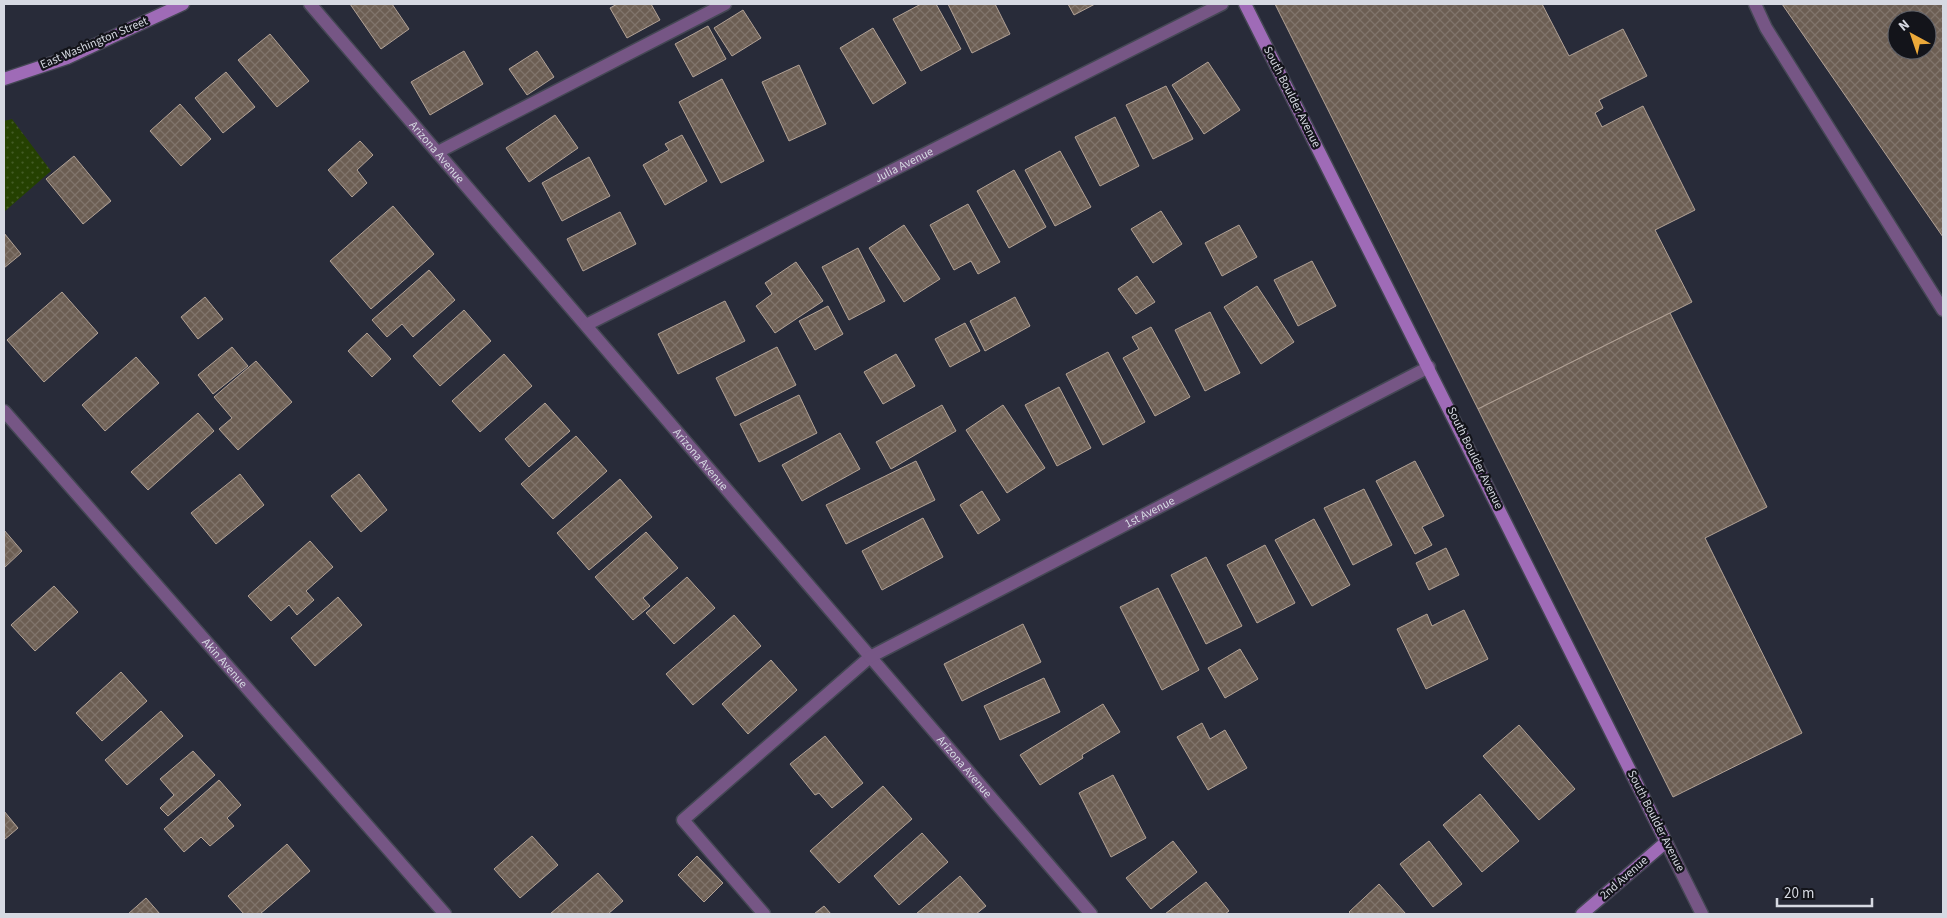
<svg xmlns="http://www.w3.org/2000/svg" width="1947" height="918" viewBox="0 0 1947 918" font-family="'Source Sans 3',sans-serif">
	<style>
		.park { fill: url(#park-dots) }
		.building { fill: url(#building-cross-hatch); stroke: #b2a296; fill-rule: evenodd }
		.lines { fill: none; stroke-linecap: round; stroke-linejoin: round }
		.lane-casing { stroke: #444754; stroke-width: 15 }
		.street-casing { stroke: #444754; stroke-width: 15 }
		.secondary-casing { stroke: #444754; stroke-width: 15 }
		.lane { stroke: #765685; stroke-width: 12 }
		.street { stroke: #765685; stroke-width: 12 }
		.secondary { stroke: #9f6bb7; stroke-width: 12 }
		.labels { text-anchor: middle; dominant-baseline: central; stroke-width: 4.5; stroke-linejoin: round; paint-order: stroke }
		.street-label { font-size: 12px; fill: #d6d9e2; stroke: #13141a }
	</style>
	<defs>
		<pattern id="park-dots" width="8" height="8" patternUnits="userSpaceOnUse" patternTransform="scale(1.25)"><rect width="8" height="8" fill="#254101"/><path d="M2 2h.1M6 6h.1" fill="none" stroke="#445c26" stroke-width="1.8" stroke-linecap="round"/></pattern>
		<pattern id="building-cross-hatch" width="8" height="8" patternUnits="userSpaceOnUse" patternTransform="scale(1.25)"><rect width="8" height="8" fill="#6c5e53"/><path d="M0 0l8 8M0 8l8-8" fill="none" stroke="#80746b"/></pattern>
	</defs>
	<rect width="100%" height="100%" fill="#282b39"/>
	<polygon class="park" points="12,119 51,171 4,212 4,121"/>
	<g class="building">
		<polygon points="350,4 392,4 409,29 381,49"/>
		<polygon points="617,4 651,4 660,20 627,38 610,8"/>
		<polygon points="921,4 936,4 961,49 921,71 893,19"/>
		<polygon points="948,4 995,4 1010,34 972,53"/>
		<polygon points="1068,4 1095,4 1074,15"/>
		<polygon points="1275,4 1542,4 1569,56 1623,29 1647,76 1599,100 1603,108 1595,113 1602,127 1643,106 1695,210 1655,230 1692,302 1478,409"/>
		<path d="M1782 4H1943V237ZM1897 20H1927V50H1897Z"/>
		<polygon points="743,10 761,38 732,56 714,28"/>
		<polygon points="708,26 726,59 693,77 675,44"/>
		<polygon points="873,28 906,83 873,104 840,48"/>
		<polygon points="270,34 309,81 277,107 238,60"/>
		<polygon points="464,51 483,84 430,115 411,82"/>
		<polygon points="537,51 554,77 527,95 509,69"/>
		<polygon points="1208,62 1240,110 1204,134 1172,85"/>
		<polygon points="799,65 826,124 789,141 762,82"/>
		<polygon points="226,72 255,107 223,133 195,98"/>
		<polygon points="722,79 764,161 721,183 679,102"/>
		<polygon points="1166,86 1193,139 1153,159 1126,105"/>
		<polygon points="180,104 211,139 181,166 150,131"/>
		<polygon points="555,115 578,148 529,182 506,148"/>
		<polygon points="1115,117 1139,166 1100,186 1075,137"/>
		<polygon points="682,135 707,181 665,205 643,165 669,150 665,144"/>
		<polygon points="360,141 373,155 357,170 367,183 352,197 328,170"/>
		<polygon points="1060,151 1091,207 1055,226 1025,170"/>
		<polygon points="74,156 111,201 83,224 46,179"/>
		<polygon points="589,157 610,196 562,221 542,183"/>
		<polygon points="1014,170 1046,227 1009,248 977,191"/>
		<polygon points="968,204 1000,262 978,274 971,261 954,270 930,225"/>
		<polygon points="393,206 434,254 371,309 330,261"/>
		<polygon points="1161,211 1182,244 1153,263 1131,229"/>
		<polygon points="620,212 636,244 583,271 567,239"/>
		<polygon points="904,225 940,279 904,302 869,248"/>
		<polygon points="1239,225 1257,257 1222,276 1205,243"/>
		<polygon points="4,233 21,254 4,268"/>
		<polygon points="858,248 885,301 849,320 822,267"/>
		<polygon points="1312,261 1336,306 1298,326 1274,280"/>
		<polygon points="796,262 823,301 775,333 756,306 772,294 765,283"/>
		<polygon points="429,270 455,300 413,337 402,324 387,337 372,320"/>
		<polygon points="1137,276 1155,302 1136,314 1118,289"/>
		<polygon points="1257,286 1294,342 1261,364 1224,307"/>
		<polygon points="62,292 98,333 44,382 7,340"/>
		<polygon points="205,297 223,319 198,339 181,317"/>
		<polygon points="1015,297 1030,326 985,351 970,321"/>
		<polygon points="725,301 745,341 678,374 658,334"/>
		<polygon points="828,306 843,334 815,350 799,321"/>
		<polygon points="464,310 491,341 440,386 413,356"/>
		<polygon points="1210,312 1240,373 1205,391 1175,330"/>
		<polygon points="1670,313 1767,507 1705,538 1802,733 1673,797 1478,409"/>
		<polygon points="965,323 980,351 950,367 935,339"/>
		<polygon points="1151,327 1190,397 1155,416 1123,358 1139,349 1132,337"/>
		<polygon points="367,333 391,359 372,377 348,351"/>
		<polygon points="232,347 248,366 213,394 198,375"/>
		<polygon points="777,347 796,385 735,416 716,378"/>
		<polygon points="1108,352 1145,422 1103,445 1066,374"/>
		<polygon points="504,354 532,386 480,432 452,401"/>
		<polygon points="896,354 915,386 883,404 864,372"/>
		<polygon points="136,357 159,383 105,431 82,405"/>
		<polygon points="256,361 292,402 238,450 219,429 232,418 214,397"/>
		<polygon points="1059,387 1091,448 1057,466 1025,405"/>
		<polygon points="799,395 817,433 759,462 740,424"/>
		<polygon points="545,403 570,431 529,467 505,439"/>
		<polygon points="942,405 956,431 891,469 876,442"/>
		<polygon points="1003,405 1045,468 1007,493 966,430"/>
		<polygon points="198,413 214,431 148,490 131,472"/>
		<polygon points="840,433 860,469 802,501 782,465"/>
		<polygon points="576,436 607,471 553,519 521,484"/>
		<polygon points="916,461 935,500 846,544 826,505"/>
		<polygon points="1415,461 1444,516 1422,527 1432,545 1415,554 1376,481"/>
		<polygon points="240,474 264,505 216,544 191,513"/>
		<polygon points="359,474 387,510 361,532 331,496"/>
		<polygon points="620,479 652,517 589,570 557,533"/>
		<polygon points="1364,489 1392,545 1353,565 1324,508"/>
		<polygon points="982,491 1000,520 978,534 960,505"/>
		<polygon points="923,518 943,557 882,590 862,551"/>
		<polygon points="1314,519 1350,585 1312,606 1275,540"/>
		<polygon points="4,530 22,551 4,568"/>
		<polygon points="646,532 678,568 643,598 650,606 633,620 595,577"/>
		<polygon points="310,541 333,567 306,591 314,600 297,615 289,605 271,621 248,596"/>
		<polygon points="1265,545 1295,603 1257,623 1227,565"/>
		<polygon points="1446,548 1459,575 1429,590 1416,563"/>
		<polygon points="1206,557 1242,626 1206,644 1171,575"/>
		<polygon points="687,577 715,608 674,644 646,613"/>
		<polygon points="54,586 78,612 35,651 11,625"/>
		<polygon points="1158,588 1199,670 1162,690 1120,607"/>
		<polygon points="338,597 362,625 315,666 291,638"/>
		<polygon points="1464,610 1488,659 1426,689 1397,629 1427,614 1432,626"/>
		<polygon points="734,615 761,646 693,705 666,674"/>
		<polygon points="1023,624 1041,662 962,701 944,664"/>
		<polygon points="1240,649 1258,679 1225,698 1208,668"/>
		<polygon points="771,660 797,690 748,734 722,704"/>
		<polygon points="121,672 147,701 102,741 76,713"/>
		<polygon points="1044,678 1060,712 1000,740 984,706"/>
		<polygon points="1103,704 1120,732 1082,755 1083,758 1040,785 1020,755"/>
		<polygon points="161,711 183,736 127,785 105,760"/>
		<polygon points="1202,723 1210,739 1225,730 1247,768 1208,790 1177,737"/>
		<polygon points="1519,725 1575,789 1539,820 1483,756"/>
		<polygon points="825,736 863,783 832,808 819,793 815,795 790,764"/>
		<polygon points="193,751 215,775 168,816 160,808 174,795 160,779"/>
		<polygon points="1113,775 1146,838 1111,857 1079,793"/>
		<polygon points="219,780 241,805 227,818 234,826 210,846 201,837 184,852 164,829"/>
		<polygon points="883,786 912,819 839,883 810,851"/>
		<polygon points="1480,794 1519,841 1482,872 1443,825"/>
		<polygon points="4,811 18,828 4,840"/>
		<polygon points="922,833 948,862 899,905 874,876"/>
		<polygon points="532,836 558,865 520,898 494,869"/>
		<polygon points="1173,841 1197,872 1151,909 1126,878"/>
		<polygon points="1429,841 1462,884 1433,907 1400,864"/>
		<polygon points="287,844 310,871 260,914 244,914 228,896"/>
		<polygon points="697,856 723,883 704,902 678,875"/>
		<polygon points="598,873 623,901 608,914 550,914"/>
		<polygon points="960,876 986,906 976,914 916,914"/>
		<polygon points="1206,882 1229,911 1225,914 1165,914"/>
		<polygon points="1379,884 1406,914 1351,914 1349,912"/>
		<polygon points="146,898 160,914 128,914"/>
		<polygon points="824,906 831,914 814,914"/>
	</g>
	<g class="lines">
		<g class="lane-casing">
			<g id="lane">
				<polyline points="1755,4 1766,28 1943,310"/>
				<polyline points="438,152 725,4"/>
				<polyline points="764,914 683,820 870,657"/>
			</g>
		</g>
		<g class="street-casing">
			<g id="street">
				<path id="s1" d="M310 4 1091 914"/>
				<path id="s2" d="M586 325 1222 4"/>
				<path id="s3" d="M4 411 445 914"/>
				<path id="s4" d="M870 657 1429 367"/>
				<polyline points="1666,842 1702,914"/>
			</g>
		</g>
		<g class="secondary-casing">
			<g id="secondary">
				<polyline points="1245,4 1666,842 1582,914"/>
				<polyline points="4,79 67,58 183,4"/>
			</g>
		</g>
		<use href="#lane" class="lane"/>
		<use href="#street" class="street"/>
		<use href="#secondary" class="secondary"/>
	</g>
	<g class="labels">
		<g class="street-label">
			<text transform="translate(94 43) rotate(-23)">East Washington Street</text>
			<text transform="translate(1292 97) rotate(63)">South Boulder Avenue</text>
			<text stroke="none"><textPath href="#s1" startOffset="195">Arizona Avenue</textPath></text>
			<text stroke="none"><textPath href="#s2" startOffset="356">Julia Avenue</textPath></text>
			<text transform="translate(1475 458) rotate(64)">South Boulder Avenue</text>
			<text stroke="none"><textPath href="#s1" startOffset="600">Arizona Avenue</textPath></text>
			<text stroke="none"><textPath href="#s4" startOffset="315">1st Avenue</textPath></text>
			<text stroke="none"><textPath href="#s3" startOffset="335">Akin Avenue</textPath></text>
			<text stroke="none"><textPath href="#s1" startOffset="1005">Arizona Avenue</textPath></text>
			<text transform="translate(1656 821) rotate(63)">South Boulder Avenue</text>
			<text transform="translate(1624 878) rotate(-41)">2nd Avenue</text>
		</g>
	</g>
	<rect width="1947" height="918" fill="none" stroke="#d6d9e2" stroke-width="10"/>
	<g transform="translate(1912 35) rotate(320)"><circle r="24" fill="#13141a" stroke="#61636a"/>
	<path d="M0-4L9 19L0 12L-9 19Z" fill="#eca93a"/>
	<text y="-8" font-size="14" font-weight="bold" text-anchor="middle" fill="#d6d9e2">N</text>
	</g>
	<path d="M1777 898v8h95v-8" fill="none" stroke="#d6d9e2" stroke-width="2.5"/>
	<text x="1784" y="898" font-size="15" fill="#d6d9e2" stroke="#13141a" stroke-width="4" paint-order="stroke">20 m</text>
</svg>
